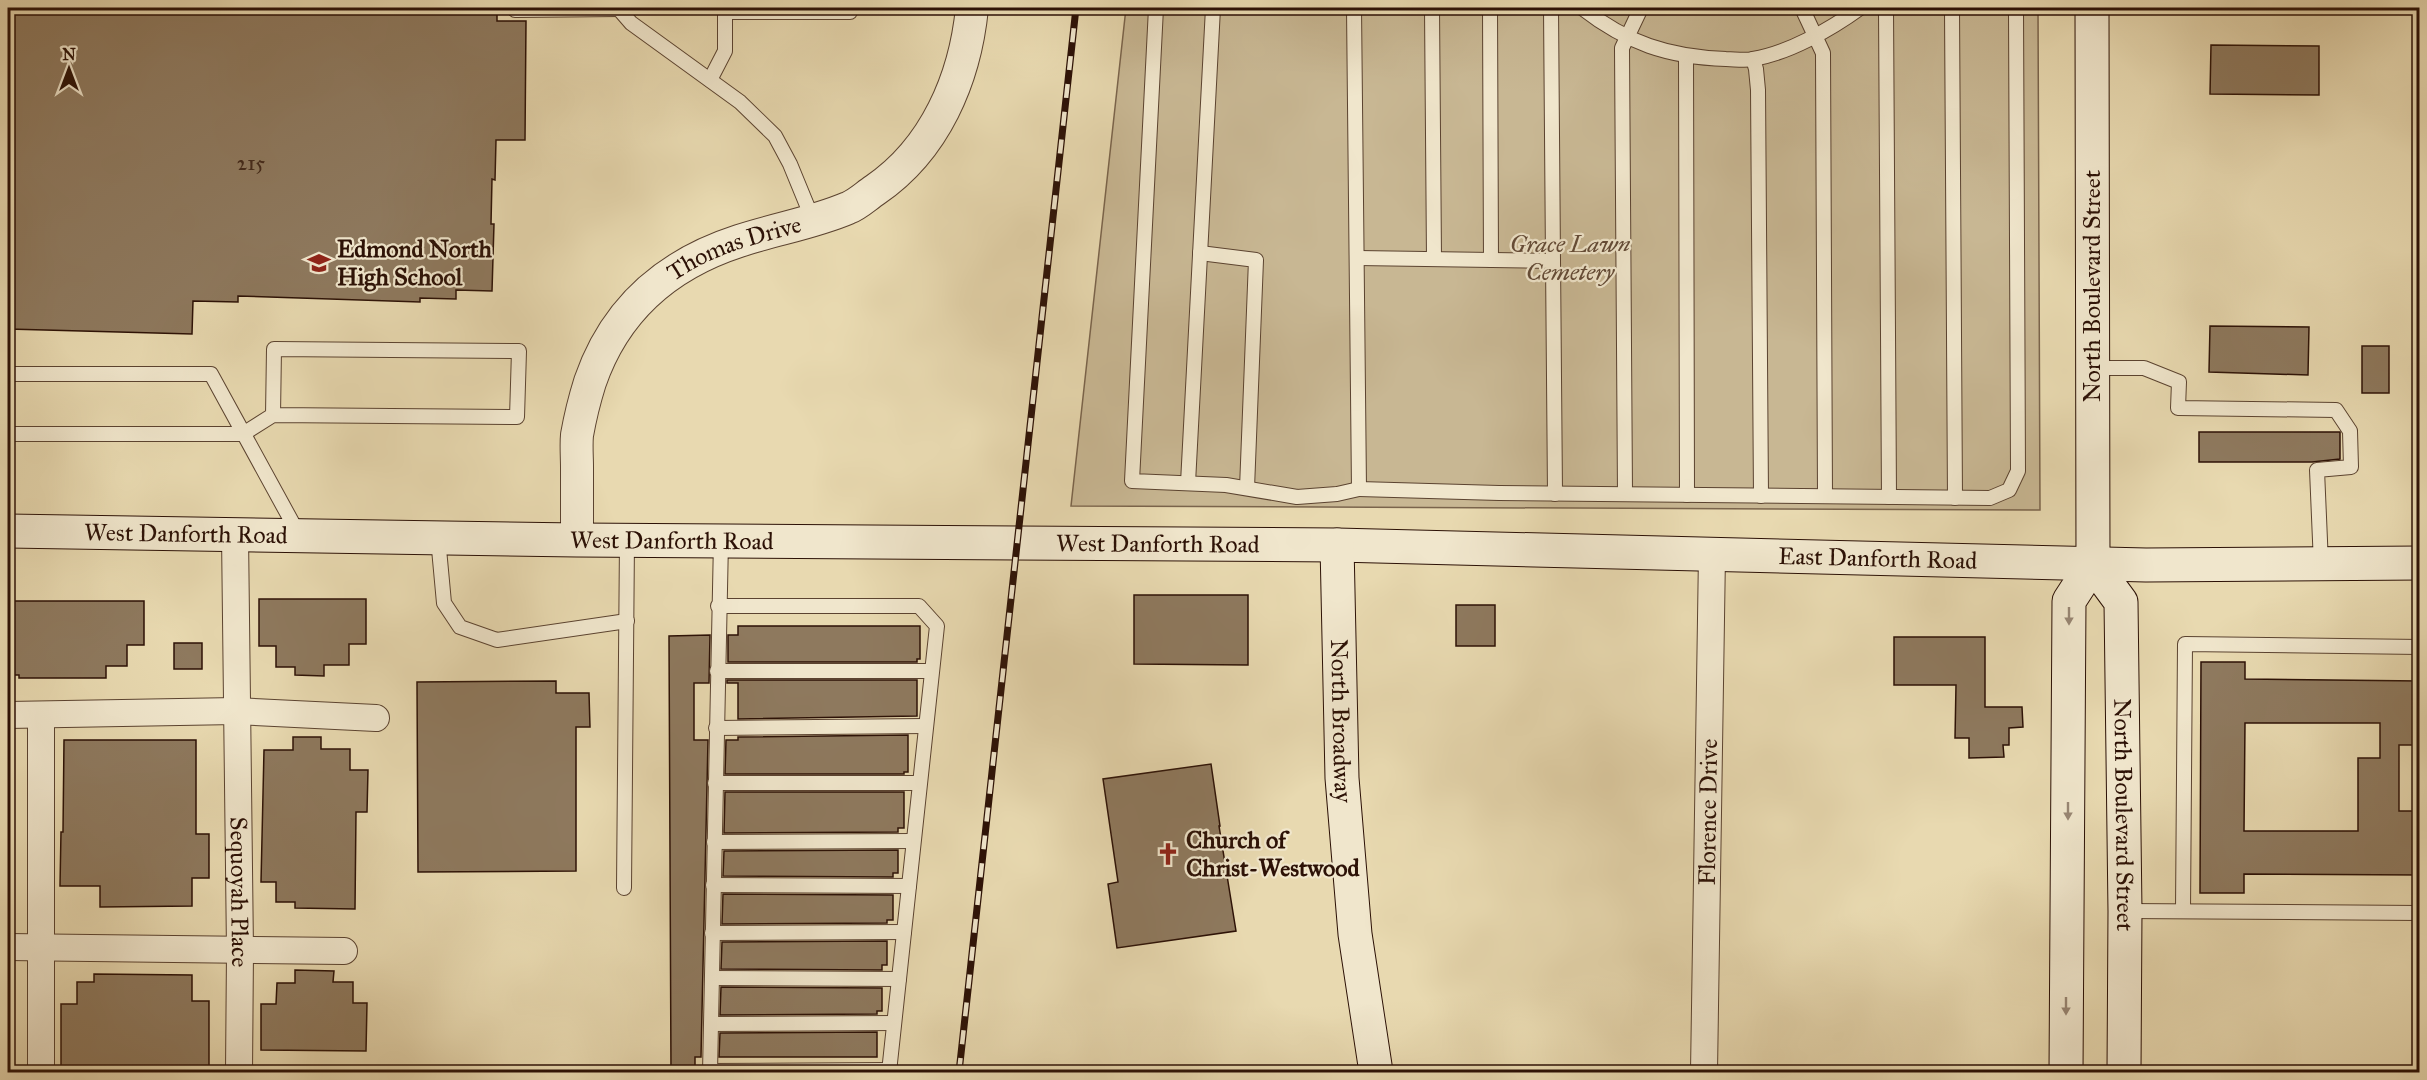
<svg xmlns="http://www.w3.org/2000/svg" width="2427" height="1080" viewBox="0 0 2427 1080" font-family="'IM FELL Great Primer',serif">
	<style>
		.green { fill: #c8b793; stroke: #7a644c; stroke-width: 1.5 }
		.building { fill: #8e795e; stroke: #2c1106; stroke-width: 1.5; fill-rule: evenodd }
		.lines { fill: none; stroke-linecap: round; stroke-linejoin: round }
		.service-casing { stroke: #5b4330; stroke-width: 16 }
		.minor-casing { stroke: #5b4330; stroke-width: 28 }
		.tertiary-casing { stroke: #5b4330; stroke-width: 34 }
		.secondary-casing { stroke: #2c1106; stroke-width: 35 }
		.service { stroke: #f0e6cc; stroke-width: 14 }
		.minor { stroke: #f0e6cc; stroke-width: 26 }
		.tertiary { stroke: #f0e6cc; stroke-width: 32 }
		.secondary { stroke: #f0e6cc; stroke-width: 33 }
		.rail-casing { stroke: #2c1106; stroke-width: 7 }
		.rail { stroke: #f0e6cc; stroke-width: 4.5; stroke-dasharray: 14; stroke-linecap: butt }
		.oneway { fill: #988673 }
		.labels { text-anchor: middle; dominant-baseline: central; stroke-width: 4.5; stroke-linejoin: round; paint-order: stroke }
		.number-label { font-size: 21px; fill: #442b1c }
		.park-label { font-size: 24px; font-style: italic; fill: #634b37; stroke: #f0e6cc }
		.poi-label { font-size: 24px; font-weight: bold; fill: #2c1106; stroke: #f0e6cc; text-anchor: start }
		.street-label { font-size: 24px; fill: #2c1106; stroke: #f0e6cc }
	</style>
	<rect width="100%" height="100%" fill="#e8d9b0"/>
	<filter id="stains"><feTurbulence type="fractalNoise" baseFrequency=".00333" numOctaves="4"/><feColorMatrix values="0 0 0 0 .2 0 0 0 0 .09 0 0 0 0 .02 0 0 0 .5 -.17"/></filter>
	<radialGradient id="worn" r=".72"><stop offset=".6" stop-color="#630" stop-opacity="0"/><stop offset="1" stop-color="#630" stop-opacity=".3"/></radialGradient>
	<polygon class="green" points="1126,8 2038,8 2040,510 1071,506"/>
	<g class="building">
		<polygon points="8,8 100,10 100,8 123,8 123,11 231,11 232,8 497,8 497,21 526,21 525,140 496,140 495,180 492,179 491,224 494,224 492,291 456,290 456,299 420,298 420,302 238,296 238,302 193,301 192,334 8,329"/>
		<polygon points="2211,45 2319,46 2319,95 2210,94"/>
		<polygon points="2210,326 2309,327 2308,375 2209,372"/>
		<rect x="2362" y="346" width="27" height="47"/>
		<polygon points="2199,432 2340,432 2340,459 2312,462 2199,462"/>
		<polygon points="1134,595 1248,595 1248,665 1134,664"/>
		<polygon points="259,599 366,599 366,644 349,644 349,665 324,665 324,676 295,675 295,667 276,667 276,646 259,646"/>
		<polygon points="8,601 144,601 144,645 127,645 127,666 106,666 106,678 19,678 19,675 8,675"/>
		<rect x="1456" y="605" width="39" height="41"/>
		<polygon points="738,626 920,626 920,659 917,659 917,662 728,662 728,635 738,635"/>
		<polygon points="710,635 709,683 694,683 694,740 708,740 701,1057 695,1057 695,1072 671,1072 669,636"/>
		<polygon points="1894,637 1985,637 1985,707 2022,707 2023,727 2009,728 2009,745 2003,745 2004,757 1969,758 1969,738 1955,738 1956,685 1894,685"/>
		<rect x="174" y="643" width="28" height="26"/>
		<path d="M2201 662H2245V679L2420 681V745H2399V811H2420V875L2244 874V893H2200ZM2245 723H2380V758H2358V831H2244Z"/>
		<polygon points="727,680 917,680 917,716 738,719 738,683 727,683"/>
		<polygon points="556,681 556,693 589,693 590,727 576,727 576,871 418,872 417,682"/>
		<polygon points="908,735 908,772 904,772 904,774 725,774 726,740 738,740 738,737"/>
		<polygon points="293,737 321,737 321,749 350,749 350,770 368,770 367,812 356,812 355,909 295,908 295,902 276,902 276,882 261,882 264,750 293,750"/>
		<polygon points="64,740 196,740 196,834 209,834 209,878 192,878 192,906 100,907 100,886 60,886 61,832 63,832"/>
		<polygon points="1211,764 1220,826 1219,826 1236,931 1117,948 1108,884 1118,882 1103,779"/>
		<polygon points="725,792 904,792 904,828 898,828 898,832 724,833"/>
		<polygon points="898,850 898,873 893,873 893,877 723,876 724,851"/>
		<polygon points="723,894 893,895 893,920 887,920 887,923 722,924"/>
		<polygon points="887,941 887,965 882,965 882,970 721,969 722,942"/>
		<polygon points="295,970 334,971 333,982 353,982 353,1003 367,1003 366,1051 261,1050 261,1004 276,1004 277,983 295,983"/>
		<polygon points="94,974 192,975 192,1001 209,1001 209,1072 61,1072 61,1004 77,1004 77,982 94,982"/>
		<polygon points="721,987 882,988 882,1011 877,1011 877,1014 720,1015"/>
		<polygon points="877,1032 877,1057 719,1057 720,1033"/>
	</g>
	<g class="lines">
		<g class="service-casing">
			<g id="service">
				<polyline points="618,8 631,23 740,102 775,136 790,164 813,220"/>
				<polyline points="1156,8 1132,481 1226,485 1297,497 1337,494 1359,489"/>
				<polyline points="1354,8 1359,489 1499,493 1990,498 2009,490 2018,471 2016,8"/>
				<polyline points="1432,8 1434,259"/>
				<polyline points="1490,8 1491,260"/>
				<polyline points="1551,8 1553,261"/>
				<path d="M1582 8C1627 43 1668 57 1726 59 1734 59 1745 61 1753 59 1789 53 1831 29 1860 8"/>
				<polyline points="1802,8 1823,53 1825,496"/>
				<polyline points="1886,8 1889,497"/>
				<polyline points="1952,8 1955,498"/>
				<polyline points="515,10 620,9"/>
				<polyline points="725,12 850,12 850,8"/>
				<polyline points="1686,56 1687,495"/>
				<polyline points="1753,59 1756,69 1758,90 1761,496"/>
				<polyline points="710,80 725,51 725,8"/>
				<polyline points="1200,253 1256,260 1247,488"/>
				<polyline points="1358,258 1553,261 1555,494"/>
				<polyline points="2092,368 2144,368 2179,382 2178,408 2336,410 2350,431 2351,467 2317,470 2321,564"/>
				<polyline points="8,374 211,374 298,533"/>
				<polyline points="8,434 243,434 273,415 517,417 519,351 274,349 273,415"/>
				<polyline points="1188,483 1213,8"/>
				<polyline points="1625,494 1622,48 1641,8"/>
				<polyline points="438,538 444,603 460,627 497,640 627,621"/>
				<polyline points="718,606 919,606 937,626 889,1072"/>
				<polyline points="717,671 931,671"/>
				<polyline points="716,728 925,726"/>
				<polyline points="715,783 919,783"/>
				<polyline points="714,842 913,841"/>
				<polyline points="713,885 909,886"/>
				<polyline points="624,888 627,540"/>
				<polyline points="2125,911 2420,913"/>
				<polyline points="2183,911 2185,644 2420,647"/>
				<polyline points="712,933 904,932"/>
				<polyline points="712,978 899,979"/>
				<polyline points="711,1024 894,1023"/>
				<polyline points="710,1071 889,1070"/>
				<polyline points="710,1072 721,541"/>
			</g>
		</g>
		<g class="minor-casing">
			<g id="minor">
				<path id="s1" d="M235 535 240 951 239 1072"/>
				<polyline points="8,715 236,711 376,718"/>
				<polyline points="41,715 41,1072"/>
				<polyline points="8,947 344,951"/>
				<path id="s2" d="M1704 1072 1712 554"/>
			</g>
		</g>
		<g class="tertiary-casing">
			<g id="tertiary">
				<path id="s3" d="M577 540C577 516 577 491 577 467 577 457 576 445 577 435 580 418 585 398 590 382 615 309 668 264 739 241 775 229 813 223 848 208 858 204 866 196 875 190 935 149 965 79 972 8"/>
			</g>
		</g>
		<g class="secondary-casing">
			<g id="secondary">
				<path id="s4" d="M8 531 577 540 1337 545 2146 565 2420 563"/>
				<path id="s5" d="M1337 545 1342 778 1355 934 1376 1072"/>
				<path id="s6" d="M2093 564 2121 602 2125 911 2124 1072"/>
				<polyline points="2066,1072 2069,601 2093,564 2092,8"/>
			</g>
		</g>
		<use href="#service" class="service"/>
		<use href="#minor" class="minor"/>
		<use href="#tertiary" class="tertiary"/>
		<use href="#secondary" class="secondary"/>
		<g class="rail-casing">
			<polyline id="rail" points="959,1072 1076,8"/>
		</g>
		<use href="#rail" class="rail"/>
	</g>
	<defs><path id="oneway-solid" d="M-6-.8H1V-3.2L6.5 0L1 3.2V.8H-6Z" transform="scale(1.5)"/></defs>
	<g class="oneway">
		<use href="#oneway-solid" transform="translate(2069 616) rotate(90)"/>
		<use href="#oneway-solid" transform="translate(2068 811) rotate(90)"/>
		<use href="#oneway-solid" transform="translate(2066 1006) rotate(90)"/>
	</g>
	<defs>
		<g id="school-bare" transform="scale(1.8)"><path d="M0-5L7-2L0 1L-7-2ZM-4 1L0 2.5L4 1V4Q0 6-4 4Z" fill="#8f2418" stroke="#f0e6cc" stroke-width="2.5" paint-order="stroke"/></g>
		<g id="church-bare" transform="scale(1.8)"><path d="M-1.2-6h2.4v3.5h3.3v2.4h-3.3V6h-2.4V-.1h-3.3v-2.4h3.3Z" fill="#8f2418" stroke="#f0e6cc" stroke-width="2.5" paint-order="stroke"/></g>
	</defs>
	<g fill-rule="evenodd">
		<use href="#school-bare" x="319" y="263"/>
		<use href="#church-bare" x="1168" y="854"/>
	</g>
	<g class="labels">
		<g class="number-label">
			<text x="251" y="163">215</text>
		</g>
		<g class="park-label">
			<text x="1570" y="244">Grace Lawn<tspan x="1570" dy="28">Cemetery</tspan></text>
		</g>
		<g class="poi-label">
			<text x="337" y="249">Edmond North<tspan x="337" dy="28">High School</tspan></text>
			<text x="1186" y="840">Church of<tspan x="1186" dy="28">Christ-Westwood</tspan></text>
		</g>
		<g class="street-label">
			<text stroke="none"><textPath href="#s3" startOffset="366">Thomas Drive</textPath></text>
			<text transform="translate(2092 286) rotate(-90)">North Boulevard Street</text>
			<text stroke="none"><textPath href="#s4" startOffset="178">West Danforth Road</textPath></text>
			<text stroke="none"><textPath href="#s4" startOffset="664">West Danforth Road</textPath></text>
			<text stroke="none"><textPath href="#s4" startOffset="1150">West Danforth Road</textPath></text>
			<text stroke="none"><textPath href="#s4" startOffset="1870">East Danforth Road</textPath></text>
			<text stroke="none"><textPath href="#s5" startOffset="176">North Broadway</textPath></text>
			<text stroke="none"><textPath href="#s2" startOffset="260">Florence Drive</textPath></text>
			<text stroke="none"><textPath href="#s6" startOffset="260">North Boulevard Street</textPath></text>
			<text stroke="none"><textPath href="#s1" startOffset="357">Sequoyah Place</textPath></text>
		</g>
	</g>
	<rect width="2427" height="1080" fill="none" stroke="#e8d9b0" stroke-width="30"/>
	<rect x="9" y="9" width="2409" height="1062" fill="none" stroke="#2c1106" stroke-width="3"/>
	<rect x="15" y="15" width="2397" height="1050" fill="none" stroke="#2c1106" stroke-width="1.5"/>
	<g transform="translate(69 69)" stroke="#f0e6cc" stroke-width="4.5" paint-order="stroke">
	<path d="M0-4.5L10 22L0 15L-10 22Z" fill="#2c1106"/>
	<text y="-9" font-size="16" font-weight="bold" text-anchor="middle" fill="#2c1106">N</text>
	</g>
	<rect width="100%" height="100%" filter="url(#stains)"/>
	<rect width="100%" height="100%" fill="url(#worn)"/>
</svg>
